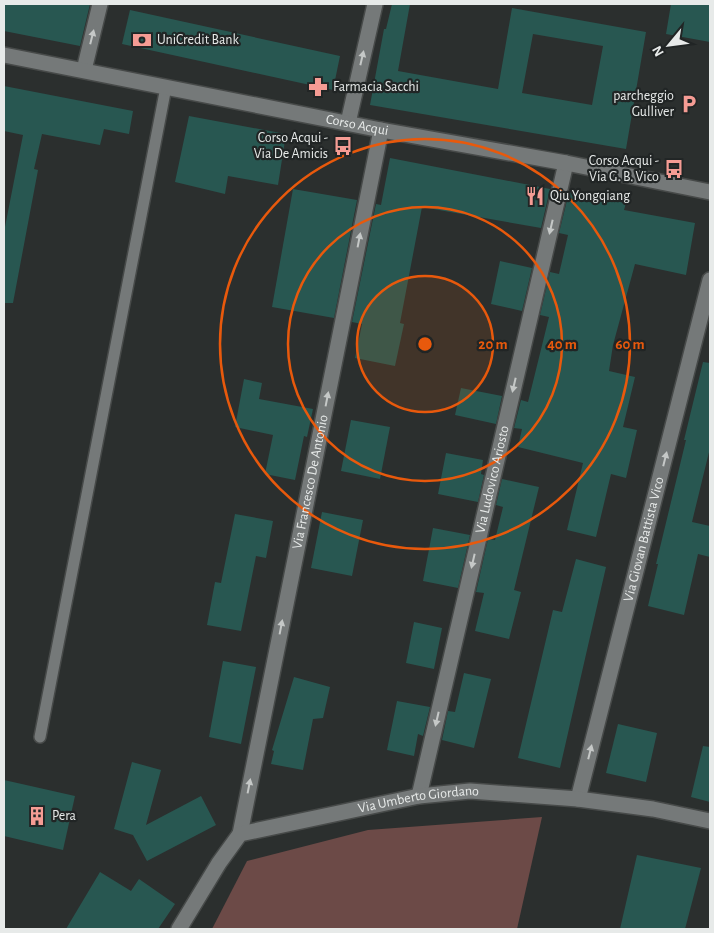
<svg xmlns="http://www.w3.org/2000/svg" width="714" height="933" viewBox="0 0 714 933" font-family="'Alegreya Sans',sans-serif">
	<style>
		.green { fill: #6c4a47 }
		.building { fill: #285751; fill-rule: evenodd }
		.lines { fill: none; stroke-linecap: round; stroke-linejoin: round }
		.service-casing { stroke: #474a49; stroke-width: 14 }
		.minor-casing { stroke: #474a49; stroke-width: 18 }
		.tertiary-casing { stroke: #474a49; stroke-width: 18 }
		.service { stroke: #757979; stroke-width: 11 }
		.minor { stroke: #757979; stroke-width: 15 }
		.tertiary { stroke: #757979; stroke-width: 15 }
		.oneway { fill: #c5c8c7 }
		.ring { fill: none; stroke: #e8590c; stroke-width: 2.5 }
		.labels { text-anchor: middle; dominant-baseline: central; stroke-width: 4.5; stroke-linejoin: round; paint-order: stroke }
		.poi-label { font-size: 14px; fill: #e7eae9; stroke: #212525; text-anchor: start }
		.street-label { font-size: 14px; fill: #e7eae9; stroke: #212525 }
		.centre { fill: #e8590c; stroke: #212525; stroke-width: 2.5 }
		.ring-label { font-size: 15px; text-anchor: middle; font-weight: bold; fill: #e8590c; stroke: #212525; stroke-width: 4.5; stroke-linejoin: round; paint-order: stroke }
	</style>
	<rect width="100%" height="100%" fill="#2b2f2e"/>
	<polygon class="green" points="542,817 517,929 212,929 247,861 368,830"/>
	<g class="building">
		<polygon points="4,4 90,4 80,46 4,31"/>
		<path d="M392 4H410L398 71 498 89 512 8 646 32 626 149 370 105 384 29H386ZM533 34 603 46 592 105 522 93Z"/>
		<polygon points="671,4 710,4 710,42 666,34"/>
		<polygon points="130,10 340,56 333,90 122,44"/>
		<polygon points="4,86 133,111 129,134 104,129 100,145 42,134 34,169 38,170 13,303 4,303 4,232 23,135 4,131"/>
		<polygon points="189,116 286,134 278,185 228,176 225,194 175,182"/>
		<polygon points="390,158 550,189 541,228 422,207 400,323 404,324 395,366 355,358 362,324 352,322 376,204 381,205"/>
		<polygon points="293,189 357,200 334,318 272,307"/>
		<polygon points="569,192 626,203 624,210 695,223 686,275 635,264 613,345 609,371 635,377 623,427 637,430 626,478 611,474 596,537 567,530 583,463 518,447 522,429 514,428 521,400 528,402 549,317 540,315 550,272 559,274 568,235 559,233"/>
		<polygon points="500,261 532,268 522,311 491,304"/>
		<polygon points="703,362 710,363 710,448 692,522 710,526 710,557 698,554 684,615 648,606 658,564 656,564 686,440 684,440"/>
		<polygon points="244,379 262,383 259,399 313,409 307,437 304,436 295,480 265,474 273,435 235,427"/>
		<polygon points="461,388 502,396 496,424 455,415"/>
		<polygon points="351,420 390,427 380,479 341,471"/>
		<polygon points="446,453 483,460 481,474 484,475 478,502 438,494"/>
		<polygon points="502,479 539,487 514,590 521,592 509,639 475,631 484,593 476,592 488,539 495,540 503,507 496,505"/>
		<polygon points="322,512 363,520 352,576 311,568"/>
		<polygon points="235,514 273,521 266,558 256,556 241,631 207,625 215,582 221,583"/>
		<polygon points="433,528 470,535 458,588 423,581"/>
		<polygon points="576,559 606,567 560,768 518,758 553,610 562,612"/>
		<polygon points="414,622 442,628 434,669 406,663"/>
		<polygon points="223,661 256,667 241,744 209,737"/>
		<polygon points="464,673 491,679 474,748 442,740 448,711 455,712"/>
		<polygon points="294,677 330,687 323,718 313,719 303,770 271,764 274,751 272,750"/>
		<polygon points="397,701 430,707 423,736 418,734 414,756 387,750"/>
		<polygon points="618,724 657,733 646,782 606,773"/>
		<polygon points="703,746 710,747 710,802 691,797"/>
		<polygon points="132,762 161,770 146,825 201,796 216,825 147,861 133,835 114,829"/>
		<polygon points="4,780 75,796 63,850 4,836"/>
		<polygon points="637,855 701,868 685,929 620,929"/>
		<polygon points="100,872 131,891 139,879 175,904 158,929 66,929"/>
	</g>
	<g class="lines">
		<g class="service-casing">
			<polyline id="service" points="40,737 166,87"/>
		</g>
		<g class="minor-casing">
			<g id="minor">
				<polyline points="84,70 100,4"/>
				<polyline points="348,123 375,4"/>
				<path id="s1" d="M419 796 566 163"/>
				<path id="s2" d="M578 799 710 280"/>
				<path id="s3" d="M240 834 381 130"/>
				<path id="s4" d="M179 929 219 863 240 834 419 796 470 791 578 799 653 809 710 821"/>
			</g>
		</g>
		<g class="tertiary-casing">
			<g id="tertiary">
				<path id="s5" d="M4 55 381 130 566 163 710 192"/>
			</g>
		</g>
		<use href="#service" class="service"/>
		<use href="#minor" class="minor"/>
		<use href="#tertiary" class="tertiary"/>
	</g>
	<defs><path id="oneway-solid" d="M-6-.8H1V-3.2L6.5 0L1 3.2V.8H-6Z" transform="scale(1.25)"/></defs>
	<g class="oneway">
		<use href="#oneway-solid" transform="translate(92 37) rotate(-76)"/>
		<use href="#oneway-solid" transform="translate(362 58) rotate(-77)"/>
		<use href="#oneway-solid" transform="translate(551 227) rotate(103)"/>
		<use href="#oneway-solid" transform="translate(359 240) rotate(-79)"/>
		<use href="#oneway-solid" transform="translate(514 385) rotate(103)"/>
		<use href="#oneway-solid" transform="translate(327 399) rotate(-79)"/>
		<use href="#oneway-solid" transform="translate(665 459) rotate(-76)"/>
		<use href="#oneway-solid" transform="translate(473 561) rotate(103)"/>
		<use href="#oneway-solid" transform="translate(281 627) rotate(-79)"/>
		<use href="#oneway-solid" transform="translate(437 719) rotate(103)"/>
		<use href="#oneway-solid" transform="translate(590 752) rotate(-76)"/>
		<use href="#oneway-solid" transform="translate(249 786) rotate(-79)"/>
	</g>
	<circle cx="425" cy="344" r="68" fill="#e8590c" fill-opacity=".12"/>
	<g class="ring">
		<circle cx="425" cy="344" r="68"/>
		<circle cx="425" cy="344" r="137"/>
		<circle cx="425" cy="344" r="205"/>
	</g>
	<defs>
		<g id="bank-bare" transform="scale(1.5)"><path d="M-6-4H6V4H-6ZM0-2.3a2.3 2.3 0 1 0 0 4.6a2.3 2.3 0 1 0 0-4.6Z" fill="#f59c94" stroke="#212525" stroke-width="2.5" paint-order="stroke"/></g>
		<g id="pharmacy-bare" transform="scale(1.5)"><path d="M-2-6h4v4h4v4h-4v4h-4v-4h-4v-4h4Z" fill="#f59c94" stroke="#212525" stroke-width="2.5" paint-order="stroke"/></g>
		<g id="parking-bare" transform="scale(1.5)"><path d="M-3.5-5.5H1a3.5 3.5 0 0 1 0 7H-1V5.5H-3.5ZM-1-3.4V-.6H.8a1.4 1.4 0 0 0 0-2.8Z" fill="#f59c94" stroke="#212525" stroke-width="2.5" paint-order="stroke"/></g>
		<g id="bus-bare" transform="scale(1.5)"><path d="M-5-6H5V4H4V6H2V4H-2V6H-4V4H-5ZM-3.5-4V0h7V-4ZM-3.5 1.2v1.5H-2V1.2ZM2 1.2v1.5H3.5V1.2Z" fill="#f59c94" stroke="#212525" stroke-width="2.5" paint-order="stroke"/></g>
		<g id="restaurant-bare" transform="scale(1.5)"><path d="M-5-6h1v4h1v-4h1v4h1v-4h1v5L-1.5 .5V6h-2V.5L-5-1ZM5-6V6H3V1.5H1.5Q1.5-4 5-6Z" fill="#f59c94" stroke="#212525" stroke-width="2.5" paint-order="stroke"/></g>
		<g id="building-bare" transform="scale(1.5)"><path d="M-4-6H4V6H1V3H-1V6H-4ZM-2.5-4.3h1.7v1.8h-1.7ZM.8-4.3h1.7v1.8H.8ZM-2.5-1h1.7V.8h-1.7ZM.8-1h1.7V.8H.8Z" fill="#f59c94" stroke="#212525" stroke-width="2.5" paint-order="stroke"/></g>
	</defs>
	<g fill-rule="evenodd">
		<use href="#bank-bare" x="142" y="40"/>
		<use href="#pharmacy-bare" x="318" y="87"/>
		<use href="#parking-bare" x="689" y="104"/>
		<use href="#bus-bare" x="343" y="146"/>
		<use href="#bus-bare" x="674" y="169"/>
		<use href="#restaurant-bare" x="535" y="196"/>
		<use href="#building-bare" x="37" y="816"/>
	</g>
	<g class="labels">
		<g class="poi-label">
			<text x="157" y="40">UniCredit Bank</text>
			<text x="333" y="87">Farmacia Sacchi</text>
			<text x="674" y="96" text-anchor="end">parcheggio<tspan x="674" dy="16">Gulliver</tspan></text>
			<text x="328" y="138" text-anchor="end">Corso Acqui -<tspan x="328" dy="16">Via De Amicis</tspan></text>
			<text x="659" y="161" text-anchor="end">Corso Acqui -<tspan x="659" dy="16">Via G. B. Vico</tspan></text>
			<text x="550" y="196">Qiu Yongqiang</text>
			<text x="52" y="816">Pera</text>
		</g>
		<g class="street-label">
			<text stroke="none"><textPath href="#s5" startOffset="360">Corso Acqui</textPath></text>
			<text stroke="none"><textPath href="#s1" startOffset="325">Via Ludovico Ariosto</textPath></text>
			<text stroke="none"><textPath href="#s3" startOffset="359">Via Francesco De Antonio</textPath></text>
			<text stroke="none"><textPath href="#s2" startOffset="268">Via Giovan Battista Vico</textPath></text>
			<text stroke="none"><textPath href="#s4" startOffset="295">Via Umberto Giordano</textPath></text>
		</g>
	</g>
	<circle cx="425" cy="344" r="8" class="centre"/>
	<g class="ring-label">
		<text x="493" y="349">20 m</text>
		<text x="562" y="349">40 m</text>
		<text x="630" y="349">60 m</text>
	</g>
	<rect width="714" height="933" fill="none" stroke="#e7eae9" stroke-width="10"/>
	<g transform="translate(669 45) rotate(241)" stroke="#212525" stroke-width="4" paint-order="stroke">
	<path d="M0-4L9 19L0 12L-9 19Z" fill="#e7eae9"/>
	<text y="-8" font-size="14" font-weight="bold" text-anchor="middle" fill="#e7eae9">N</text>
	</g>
</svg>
